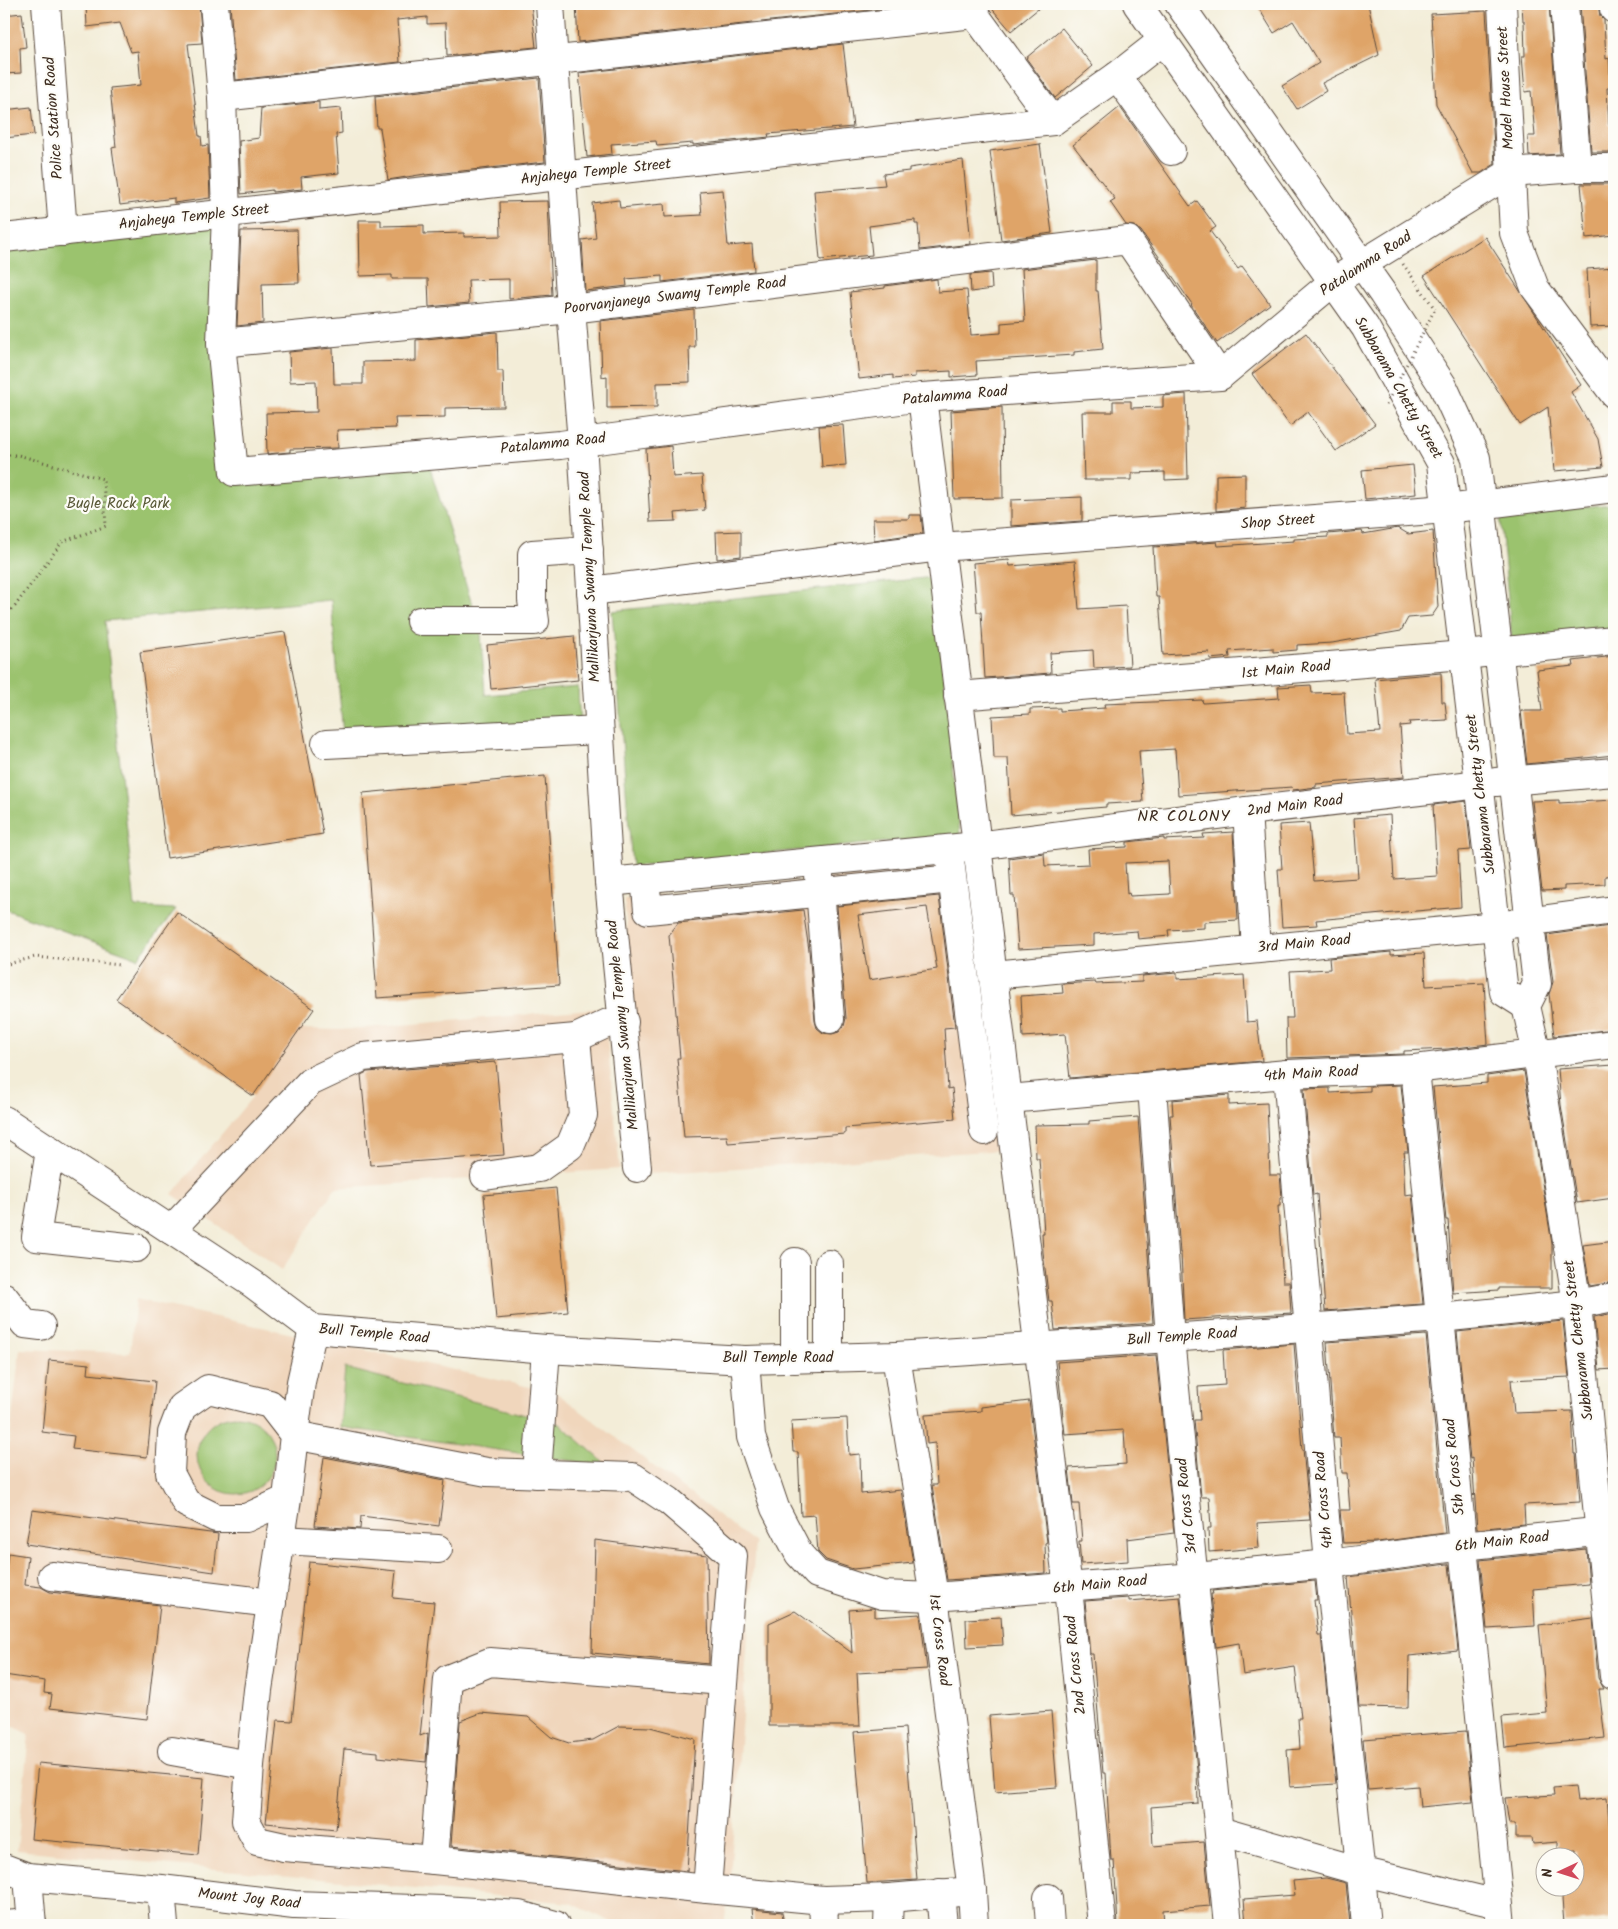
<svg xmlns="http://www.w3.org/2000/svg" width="1618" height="1929" viewBox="0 0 1618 1929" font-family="Kalam,sans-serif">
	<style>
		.built { fill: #f0d6bc }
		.green { fill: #9bc36e; stroke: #6b7646 }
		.building { fill: #dfa468; fill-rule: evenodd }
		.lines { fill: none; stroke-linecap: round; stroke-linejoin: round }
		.minor-casing { stroke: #57473a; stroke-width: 30 }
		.major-casing { stroke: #57473a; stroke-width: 30 }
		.path { stroke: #57473a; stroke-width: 3; stroke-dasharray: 1 4; stroke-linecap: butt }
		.minor { stroke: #fff; stroke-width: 28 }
		.major { stroke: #fff; stroke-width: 28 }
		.path-bridge { stroke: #57473a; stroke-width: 3; stroke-dasharray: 1 4; stroke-linecap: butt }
		.labels { text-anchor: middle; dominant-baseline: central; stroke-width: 4.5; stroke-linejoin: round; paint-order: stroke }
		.street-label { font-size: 15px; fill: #3b2a1e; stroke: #fdfcf7 }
		.park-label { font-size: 15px; fill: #585836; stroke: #fdfcf7 }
		.neighbourhood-label { font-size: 16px; letter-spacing: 1px; fill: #3b2a1e; stroke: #fdfcf7 }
	</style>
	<rect width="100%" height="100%" fill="#fdfcf7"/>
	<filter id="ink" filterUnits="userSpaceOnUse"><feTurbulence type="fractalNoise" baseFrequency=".02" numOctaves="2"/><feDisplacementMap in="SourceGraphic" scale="10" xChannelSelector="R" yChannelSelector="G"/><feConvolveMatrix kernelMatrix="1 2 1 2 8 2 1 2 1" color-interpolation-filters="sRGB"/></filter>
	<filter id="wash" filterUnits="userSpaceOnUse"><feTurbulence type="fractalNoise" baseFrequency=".0096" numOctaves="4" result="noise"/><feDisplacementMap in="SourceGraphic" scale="20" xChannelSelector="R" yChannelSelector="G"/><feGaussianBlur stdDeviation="1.12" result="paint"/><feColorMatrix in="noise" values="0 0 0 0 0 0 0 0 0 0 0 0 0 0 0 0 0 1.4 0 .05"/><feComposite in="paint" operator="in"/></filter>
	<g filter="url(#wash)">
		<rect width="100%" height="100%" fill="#f3edd8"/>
		<g class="built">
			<polygon points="971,864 1003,1150 649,1174 624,899"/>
			<polygon points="604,1008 620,1169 335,1188 282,1270 172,1194 253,1096 300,1029 341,1030"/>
			<polygon points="136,1299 557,1393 755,1543 729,1890 724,1925 618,1925 571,1903 17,1850 29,1734 4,1722 4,1486 20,1349 130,1353"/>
		</g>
		<g class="green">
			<polygon points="219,226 230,479 428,461 481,634 485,695 578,687 580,730 344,746 331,600 105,621 135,907 176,909 138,958 4,909 4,250"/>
			<polygon points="1614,504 1614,630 1512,640 1500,514"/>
			<polygon points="934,577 960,835 632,866 612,611"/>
			<polygon points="345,1368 560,1424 608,1466 340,1427"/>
			<circle cx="236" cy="1455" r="39"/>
		</g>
		<g id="blocks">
			<g class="building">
				<polygon points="99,4 199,4 202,43 188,44 199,136 201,136 202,146 208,145 210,198 174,203 174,198 120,205 112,148 116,147 110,88 141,85 138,51 131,52 120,23 87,27 86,5"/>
				<polygon points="230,4 531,4 536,47 447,56 446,23 427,24 427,17 397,20 400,62 236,80"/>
				<polygon points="576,4 881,4 881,9 578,42"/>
				<polygon points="988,4 1044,4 1011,31"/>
				<polygon points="1256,4 1368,4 1379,55 1322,83 1326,91 1297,109 1282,86 1319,63 1293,21 1274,33"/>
				<polygon points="1522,4 1549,4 1560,154 1529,156 1528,136 1535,136 1531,91 1525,92 1522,56 1525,56 1524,21 1523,21"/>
				<polygon points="1580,4 1598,4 1600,16 1604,20 1606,59 1609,58 1611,88 1607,88 1609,125 1614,124 1614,152 1591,152"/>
				<polygon points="1486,11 1495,164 1481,173 1473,173 1436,104 1431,14"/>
				<polygon points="22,13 26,47 20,48 21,73 4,74 4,15"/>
				<polygon points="1062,28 1093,66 1055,98 1026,58"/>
				<polygon points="843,44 853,127 768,134 769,137 693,145 693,143 657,146 656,141 611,144 612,154 587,157 579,73"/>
				<polygon points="539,78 545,162 425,175 425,174 388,180 380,128 377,128 375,96"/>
				<polygon points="319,102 319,110 341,108 342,133 336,134 339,173 301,177 302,189 272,192 272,190 241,194 239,141 259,138 261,108"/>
				<polygon points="31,107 34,135 4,138 4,110"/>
				<polygon points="1120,107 1190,206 1197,201 1216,227 1210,231 1238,269 1242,266 1270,304 1217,343 1191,305 1192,304 1141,231 1134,226 1126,225 1110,202 1115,199 1073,145"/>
				<polygon points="1040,144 1052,233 1001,240 990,151"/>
				<polygon points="963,160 971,244 920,250 918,224 915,224 915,220 869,226 872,255 820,260 814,191 885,185 883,174 909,171 909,168"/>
				<polygon points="1581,184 1614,184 1614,235 1586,238"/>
				<polygon points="723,190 728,246 752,244 754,271 662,282 662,276 626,279 627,286 585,291 582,240 596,238 592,203 619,200 620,208 664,204 665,217 702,215 700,192"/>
				<polygon points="548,201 552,295 509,299 509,279 468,280 469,303 429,307 428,279 392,279 392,275 360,276 359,220 381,220 381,226 424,225 424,234 464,233 464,237 501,236 500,202"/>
				<polygon points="297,230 299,283 262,284 263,323 237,326 241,231"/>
				<polygon points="1485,237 1581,385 1571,392 1598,439 1603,467 1554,471 1548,407 1520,425 1424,276"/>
				<polygon points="1096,260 1096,291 1098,291 1103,349 1074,352 1074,355 976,361 977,375 951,377 951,371 915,373 915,377 893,379 893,375 859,379 850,292 885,288 885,286 937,279 938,292 967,290 971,335 1001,333 1001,323 1025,321 1022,269"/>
				<polygon points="1614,267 1614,326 1590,327 1587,269"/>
				<polygon points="991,273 992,289 971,292 970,275"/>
				<polygon points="694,310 695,347 689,347 690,382 657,383 657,407 607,408 607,376 602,377 600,321"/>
				<polygon points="497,332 498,371 503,371 504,407 445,408 445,417 395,418 396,428 337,430 338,448 290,449 290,452 267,454 266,413 317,412 316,381 290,382 289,352 333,348 334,384 363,384 363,362 416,361 416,340"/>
				<polygon points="1306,333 1375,424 1336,451 1308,412 1290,426 1252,374"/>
				<polygon points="1186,394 1188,479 1165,480 1165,472 1132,473 1132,480 1084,480 1082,412 1113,412 1113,401 1131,401 1131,408 1163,407 1163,396"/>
				<polygon points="1002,407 1003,498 954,499 951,411"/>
				<polygon points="843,425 846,465 822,467 819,426"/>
				<polygon points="671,446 673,477 702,475 705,510 675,513 676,521 650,522 646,449"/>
				<polygon points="1413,465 1416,494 1365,499 1362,470"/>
				<polygon points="1245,474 1245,508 1216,511 1216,475"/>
				<polygon points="1082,497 1082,521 1011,526 1011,500"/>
				<polygon points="909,515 921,515 923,533 874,540 873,519 909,519"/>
				<polygon points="1398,528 1408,534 1433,531 1438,607 1432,616 1408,618 1401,631 1332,643 1297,645 1297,650 1273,652 1273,648 1229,651 1230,657 1210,659 1209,652 1163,655 1159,597 1156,597 1153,547 1217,542 1218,546 1294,541 1294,539 1328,537 1328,534 1362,531 1363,534"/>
				<polygon points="741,531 741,556 717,559 716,532"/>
				<polygon points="1009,560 1010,566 1075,561 1079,609 1126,606 1130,666 1094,668 1093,650 1050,653 1051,673 985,678 981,612 977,612 973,563"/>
				<polygon points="285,632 323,834 167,858 140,652"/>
				<polygon points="574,636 578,680 491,689 487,645"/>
				<polygon points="1614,656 1614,755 1527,764 1521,711 1542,711 1537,670 1574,666 1573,661"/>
				<polygon points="1441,673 1442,702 1445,702 1447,720 1409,722 1410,725 1400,726 1404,777 1316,784 1316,787 1293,790 1292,787 1178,795 1175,749 1139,751 1143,802 1106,804 1106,807 1011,815 1008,758 994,758 992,716 1030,714 1030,709 1060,708 1060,711 1105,708 1104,704 1202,700 1203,703 1279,698 1278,687 1311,685 1312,693 1344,692 1347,734 1380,732 1375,679"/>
				<polygon points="545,776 559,985 377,998 363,793"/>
				<polygon points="1559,800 1559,803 1614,800 1614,875 1605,876 1605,884 1564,886 1564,890 1542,891 1532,801"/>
				<polygon points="1466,801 1471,850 1458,851 1461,907 1316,920 1317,925 1282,927 1278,869 1282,869 1279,825 1309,823 1314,881 1358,878 1354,818 1390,815 1394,879 1437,876 1433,805"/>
				<path d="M1233 832 1238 920 1204 922V928L1168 930 1169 936 1138 939 1137 931 1094 934V945L1018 949 1014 895H1011L1009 858 1044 853 1045 866 1089 864 1088 849 1127 847V842L1164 838V840L1204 838 1203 834ZM1168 861 1170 894 1130 896 1129 893 1127 894 1125 863Z"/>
				<path d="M939 896 955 1027 944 1028 948 1089 952 1088 955 1119 845 1128V1134L728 1143 727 1136 684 1137 677 1058H680L669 935 678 923 803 910 809 950 815 1021 817 1028 823 1033 832 1034 839 1032 844 1026 846 1018 837 906ZM927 907 937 969 869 980 858 915Z"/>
				<polygon points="177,912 314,1009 253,1096 116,999"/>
				<polygon points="1610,926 1614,964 1614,1029 1554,1036 1549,994 1553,982 1547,935"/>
				<polygon points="1391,952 1391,955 1424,953 1426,986 1484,983 1488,1044 1448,1049 1404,1051 1404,1054 1287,1058 1286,1018 1293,1018 1290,971 1330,969 1329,958"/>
				<polygon points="1177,973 1177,979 1244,975 1247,1022 1257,1021 1262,1061 1070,1078 1065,1034 1023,1037 1021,996 1063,993 1062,984 1095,982 1096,984 1142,982 1142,976"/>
				<polygon points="496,1062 504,1155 370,1165 361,1075 367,1072"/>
				<polygon points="1614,1065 1614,1094 1610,1094 1614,1137 1614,1198 1577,1203 1561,1105 1558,1069"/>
				<polygon points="1524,1071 1552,1244 1552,1288 1499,1288 1499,1290 1453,1293 1448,1220 1446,1220 1433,1087 1487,1083 1487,1076"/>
				<polygon points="1401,1085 1408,1152 1404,1152 1405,1159 1403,1159 1405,1195 1412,1194 1423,1304 1325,1311 1317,1194 1313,1195 1304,1089 1330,1088 1330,1093 1370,1091 1370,1086"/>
				<polygon points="1229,1095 1229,1105 1267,1103 1270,1175 1280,1175 1282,1197 1280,1197 1280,1206 1278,1206 1283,1282 1289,1282 1291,1313 1184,1320 1181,1253 1180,1253 1170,1115 1173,1115 1172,1100"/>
				<polygon points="1138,1117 1153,1323 1055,1330 1052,1301 1049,1301 1043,1252 1042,1233 1044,1233 1039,1158 1036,1158 1035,1125 1089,1124 1089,1121"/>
				<polygon points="556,1188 568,1312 496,1319 484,1195"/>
				<polygon points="1614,1241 1614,1282 1590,1286 1583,1245"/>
				<polygon points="1614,1313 1614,1369 1599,1370 1594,1317"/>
				<polygon points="1563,1321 1569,1377 1511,1380 1514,1413 1572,1411 1574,1454 1576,1454 1580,1502 1524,1505 1525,1524 1477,1529 1472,1458 1470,1459 1457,1332"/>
				<polygon points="1426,1335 1445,1533 1378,1542 1343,1543 1340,1510 1350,1510 1347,1473 1342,1473 1340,1438 1334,1438 1327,1342"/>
				<polygon points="1294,1344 1302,1449 1303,1449 1310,1520 1257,1523 1259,1548 1209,1552 1208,1528 1211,1528 1209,1497 1201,1497 1194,1420 1200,1420 1198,1387 1225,1385 1223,1350"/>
				<polygon points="1156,1355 1174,1533 1127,1539 1128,1561 1081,1564 1079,1541 1082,1541 1079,1504 1073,1504 1069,1468 1126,1464 1124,1430 1065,1434 1057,1362"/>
				<polygon points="49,1360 89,1364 88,1374 155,1381 147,1457 72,1449 74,1436 42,1432"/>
				<polygon points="1029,1401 1047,1542 1045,1543 1046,1573 947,1580 932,1485 937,1485 935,1443 927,1444 925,1415 981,1411 981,1407"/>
				<polygon points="847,1418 849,1455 860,1454 861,1494 901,1490 913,1563 853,1569 826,1560 818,1552 815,1515 801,1516 798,1452 793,1452 791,1421"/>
				<polygon points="324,1457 445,1480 439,1526 361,1516 360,1529 315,1526"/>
				<polygon points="32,1510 218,1534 214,1572 26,1544"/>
				<polygon points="595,1540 707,1555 709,1664 592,1653"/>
				<polygon points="1586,1549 1589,1584 1533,1589 1535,1626 1487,1629 1480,1560"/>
				<polygon points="8,1553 28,1556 25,1585 41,1587 50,1592 160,1605 147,1719 50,1708 52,1694 44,1693 45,1681 4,1675 4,1587"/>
				<polygon points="309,1562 396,1571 393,1598 434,1602 420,1736 428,1733 426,1762 378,1757 378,1752 344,1749 336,1830 266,1823 277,1720 292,1721"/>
				<polygon points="1447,1564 1449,1564 1458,1651 1409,1656 1408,1708 1359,1707 1348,1577"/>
				<polygon points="1315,1581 1317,1600 1314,1600 1318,1635 1321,1635 1336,1784 1290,1787 1287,1750 1300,1749 1298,1718 1301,1718 1295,1667 1243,1675 1239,1643 1216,1647 1211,1594 1213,1594 1212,1591"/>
				<polygon points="1180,1597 1197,1770 1198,1803 1151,1807 1153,1846 1204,1842 1210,1906 1163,1910 1164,1925 1118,1925 1114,1860 1111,1860 1106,1773 1103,1773 1093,1654 1090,1654 1085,1601 1129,1598 1129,1601"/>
				<polygon points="873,1608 875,1609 875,1617 920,1614 927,1669 857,1673 860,1726 769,1726 769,1623 795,1611 852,1653 849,1610"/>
				<polygon points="1001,1617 1003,1645 967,1647 966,1619"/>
				<polygon points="1593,1618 1598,1678 1604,1689 1599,1689 1605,1738 1505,1748 1502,1717 1547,1713 1539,1625"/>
				<polygon points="1051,1711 1057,1787 995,1792 989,1716"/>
				<polygon points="481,1713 528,1717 551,1737 569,1743 593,1740 619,1726 650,1727 695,1739 687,1871 451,1846 460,1721"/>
				<polygon points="905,1728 917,1880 867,1883 854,1732"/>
				<polygon points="1466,1731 1473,1802 1420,1807 1418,1786 1368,1790 1363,1739"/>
				<polygon points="38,1763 204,1778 198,1855 31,1839"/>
				<polygon points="1575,1786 1577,1801 1607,1798 1612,1856 1614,1856 1614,1919 1564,1924 1561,1886 1576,1886 1576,1850 1558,1852 1558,1842 1533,1844 1532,1838 1515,1838 1515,1824 1509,1824 1505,1798 1554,1795 1553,1788"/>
				<polygon points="1326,1878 1346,1883 1350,1925 1246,1925 1244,1899 1295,1895 1293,1881"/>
				<polygon points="752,1909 782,1912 784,1925 754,1925"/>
			</g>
		</g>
	</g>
	<g filter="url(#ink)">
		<use href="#blocks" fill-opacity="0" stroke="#57473a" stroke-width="1"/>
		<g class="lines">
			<g class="minor-casing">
				<g id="minor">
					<polyline points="46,4 63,232"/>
					<polyline points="214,4 222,97 226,214 221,343 234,472 560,445 922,397 1220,376 1333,282 1510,173 1577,168 1614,168"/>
					<polyline points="550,4 571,309 582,442 609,882 637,1168"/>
					<polyline points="967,4 1053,121"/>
					<polyline points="1502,4 1514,233 1535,288 1614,394"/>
					<polyline points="1564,4 1577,168"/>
					<polyline points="1614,4 1614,9"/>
					<polyline points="1117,76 1171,151"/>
					<polyline points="222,97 974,14"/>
					<polyline points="4,238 1053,121 1117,76 1163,40"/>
					<polyline points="221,343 571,309 1128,240 1220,376"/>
					<polyline points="922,397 1068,1588 1102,1925"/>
					<polyline points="591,591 940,547 1447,509 1614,488"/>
					<polyline points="420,621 535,621 532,600 532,554 589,550"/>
					<polyline points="958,696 1464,655 1614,640"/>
					<polyline points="326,744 599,730"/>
					<polyline points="1247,811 1256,949"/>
					<polyline points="950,860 984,1131"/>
					<polyline points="819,875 830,1019"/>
					<polyline points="645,878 648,910 952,879"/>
					<polyline points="609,882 977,846 1247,811 1480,784"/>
					<polyline points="993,975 1496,926 1614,910"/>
					<polyline points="1415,1069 1501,1925"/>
					<polyline points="1287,1074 1329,1564 1366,1925"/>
					<polyline points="1152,1087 1170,1338 1228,1925"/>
					<polyline points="1008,1099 1287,1074 1415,1069 1614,1044"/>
					<polyline points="4,1120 253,1284 313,1329 546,1349 745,1360 896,1356 1170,1338 1440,1318 1577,1304 1614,1297"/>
					<polyline points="50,1150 36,1237 136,1248"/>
					<polyline points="485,1176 539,1168 570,1146 583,1115 576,1038"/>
					<polyline points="171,1230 310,1082 363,1057 576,1038 608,1023 624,1022"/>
					<polyline points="4,1297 25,1324 41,1326"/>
					<polyline points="896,1356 934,1597 972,1891 974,1925"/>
					<polyline points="829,1358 829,1264"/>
					<polyline points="795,1359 795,1262"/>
					<polyline points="745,1360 751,1437 775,1508 799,1554 817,1574 882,1595 934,1597 1195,1577 1329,1564 1463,1546 1614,1530"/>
					<polyline points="537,1474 546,1349"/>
					<polyline points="287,1499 246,1518 216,1518 186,1503 170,1473 172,1433 182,1407 208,1389 270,1404 294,1435 487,1472 633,1477 669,1501 733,1556 707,1889 434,1860 284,1847 257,1841 246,1821 250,1765 258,1690 287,1499 294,1435 301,1382 313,1329"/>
					<polyline points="282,1540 438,1549"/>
					<polyline points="52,1576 272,1603"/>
					<polyline points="172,1751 250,1765"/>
					<polyline points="1219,1831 1360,1871 1498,1904"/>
					<polyline points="434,1860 448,1679 490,1662 723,1681"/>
					<polyline points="28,1877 32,1925"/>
					<polyline points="161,1889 164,1925"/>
					<polyline points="707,1889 823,1900 889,1898 972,1891"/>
					<polyline points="940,1893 943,1925"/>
					<polyline points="1048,1898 1050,1925"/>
					<polyline points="823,1900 824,1925"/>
					<polyline points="4,1925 32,1923"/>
					<polyline points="888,1925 889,1898"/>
				</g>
			</g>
			<g class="major-casing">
				<g id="major">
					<polyline points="1137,4 1365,327 1441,463 1504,992 1526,1006"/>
					<polyline points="1179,4 1383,294 1443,386 1476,458 1537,984 1526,1006 1537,1054 1577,1304 1614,1676"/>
					<polyline points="1496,782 1614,772"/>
					<polyline points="4,1868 28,1877 161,1889 294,1905 444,1910 519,1915 555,1925"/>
				</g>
			</g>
			<g class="path">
				<polyline points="1403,264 1435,309"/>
				<polyline points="4,455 18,455 103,479 106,526 62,542 15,606 4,615"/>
				<polyline points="4,965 35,957 121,965"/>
			</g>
			<use href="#minor" class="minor"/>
			<use href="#major" class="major"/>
			<polyline class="path-bridge" points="1386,405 1435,309"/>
		</g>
	</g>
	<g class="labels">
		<g class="street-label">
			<text transform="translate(1506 88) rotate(-93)">Model House Street</text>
			<text transform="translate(54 118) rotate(-94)">Police Station Road</text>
			<text transform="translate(596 172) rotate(-6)">Anjaheya Temple Street</text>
			<text transform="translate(194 217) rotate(-6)">Anjaheya Temple Street</text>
			<text transform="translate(1366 264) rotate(-33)">Patalamma Road</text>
			<text transform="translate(675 296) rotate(-7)">Poorvanjaneya Swamy Temple Road</text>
			<text transform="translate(1398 388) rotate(60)">Subbarama Chetty Street</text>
			<text transform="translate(955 396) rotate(-5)">Patalamma Road</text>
			<text transform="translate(553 444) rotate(-6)">Patalamma Road</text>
			<text transform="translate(1278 522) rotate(-4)">Shop Street</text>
			<text transform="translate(590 577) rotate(-93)">Mallikarjuna Swamy Temple Road</text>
			<text transform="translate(1286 670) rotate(-5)">1st Main Road</text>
			<text transform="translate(1481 794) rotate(-97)">Subbarama Chetty Street</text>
			<text transform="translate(1295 806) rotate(-7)">2nd Main Road</text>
			<text transform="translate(1304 944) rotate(-5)">3rd Main Road</text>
			<text transform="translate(623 1025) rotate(-96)">Mallikarjuna Swamy Temple Road</text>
			<text transform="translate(1311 1074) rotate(-3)">4th Main Road</text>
			<text transform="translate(374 1334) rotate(5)">Bull Temple Road</text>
			<text transform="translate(1182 1337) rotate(-4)">Bull Temple Road</text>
			<text transform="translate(1579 1340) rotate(-97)">Subbarama Chetty Street</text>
			<text x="778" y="1358">Bull Temple Road</text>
			<text transform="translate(1455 1467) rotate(-96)">5th Cross Road</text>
			<text transform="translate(1324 1500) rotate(-95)">4th Cross Road</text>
			<text transform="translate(1187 1506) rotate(-96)">3rd Cross Road</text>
			<text transform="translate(1502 1542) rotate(-6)">6th Main Road</text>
			<text transform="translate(1100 1585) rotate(-5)">6th Main Road</text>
			<text transform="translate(939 1640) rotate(83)">1st Cross Road</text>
			<text transform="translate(1076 1665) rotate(-96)">2nd Cross Road</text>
			<text transform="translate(249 1899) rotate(6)">Mount Joy Road</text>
		</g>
		<g class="park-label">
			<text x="118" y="504">Bugle Rock Park</text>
		</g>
		<g class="neighbourhood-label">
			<text x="1184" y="816">NR COLONY</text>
		</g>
	</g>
	<rect width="1618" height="1929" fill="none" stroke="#fdfcf7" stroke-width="20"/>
	<g transform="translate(1560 1872) rotate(266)"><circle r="24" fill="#fdfcf7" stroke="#afa8a0"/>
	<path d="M0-4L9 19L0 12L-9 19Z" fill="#d1495b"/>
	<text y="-8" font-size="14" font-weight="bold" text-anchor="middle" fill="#3b2a1e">N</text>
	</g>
</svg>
